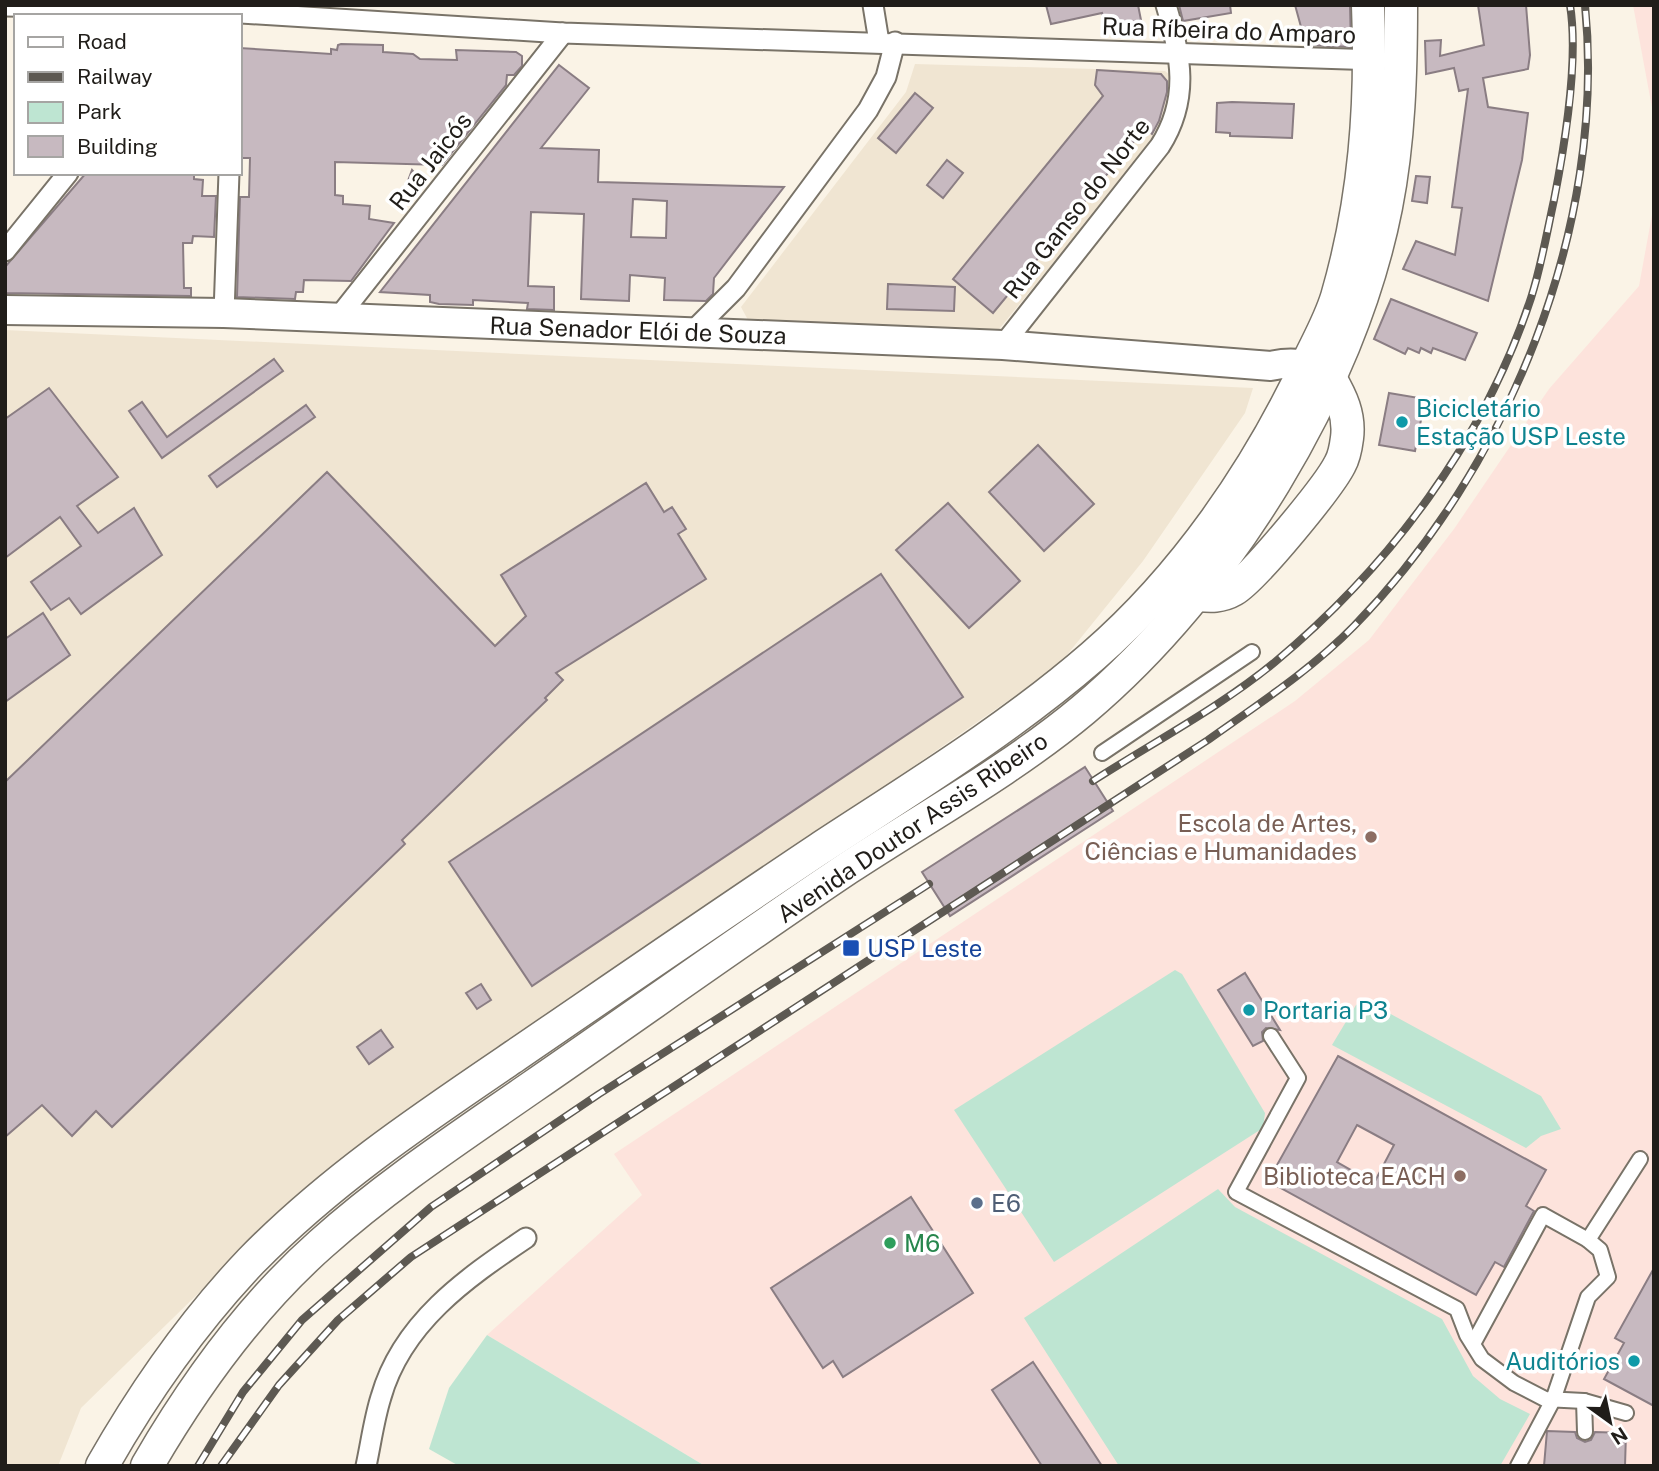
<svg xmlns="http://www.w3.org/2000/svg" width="1659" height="1471" viewBox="0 0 1659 1471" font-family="'Public Sans',sans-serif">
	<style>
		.built { fill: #f0e5d2 }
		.education { fill: #fde3dc }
		.green { fill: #bee5d2 }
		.building { fill: #c7b9c0; stroke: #8a7d83; stroke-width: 2; fill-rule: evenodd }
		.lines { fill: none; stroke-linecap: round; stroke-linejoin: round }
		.pedestrian-casing { stroke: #797368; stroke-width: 18 }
		.minor-casing { stroke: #797368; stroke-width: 23 }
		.secondary-casing { stroke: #797368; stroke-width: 32 }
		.primary-casing { stroke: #797368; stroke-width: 35 }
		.pedestrian { stroke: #fff; stroke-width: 14 }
		.minor { stroke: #fff; stroke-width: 19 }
		.secondary { stroke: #fff; stroke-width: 28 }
		.primary { stroke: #fff; stroke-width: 32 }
		.rail-casing { stroke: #5d5952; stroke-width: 8 }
		.rail { stroke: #fff; stroke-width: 5; stroke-dasharray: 16; stroke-linecap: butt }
		.culture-dot { fill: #0f9aa8; stroke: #fff; stroke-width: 2.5 }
		.education-dot { fill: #8d6e63; stroke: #fff; stroke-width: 2.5 }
		.transit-dot { fill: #1a4fb4; stroke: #fff; stroke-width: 2.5 }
		.service-dot { fill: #5c6f8a; stroke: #fff; stroke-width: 2.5 }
		.leisure-dot { fill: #2e9e5b; stroke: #fff; stroke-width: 2.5 }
		.labels { text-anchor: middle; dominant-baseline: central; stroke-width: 7; stroke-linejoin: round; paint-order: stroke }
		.street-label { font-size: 24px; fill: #201d19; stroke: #fff }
		.culture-label { font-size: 24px; fill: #0d838f; stroke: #fff; text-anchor: start }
		.education-label { font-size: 24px; fill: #785e54; stroke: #fff; text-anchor: end }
		.transit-label { font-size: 24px; fill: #164399; stroke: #fff; text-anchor: start }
		.service-label { font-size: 24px; fill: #4e5e75; stroke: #fff; text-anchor: start }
		.leisure-label { font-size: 24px; fill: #27864d; stroke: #fff; text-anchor: start }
	</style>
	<rect width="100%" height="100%" fill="#faf3e6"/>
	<g class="built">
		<polygon points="915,64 1165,71 1172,77 1170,99 1154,140 995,334 748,320 741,307 906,92"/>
		<polygon points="5,330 1253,388 1245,413 1143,561 1058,666 304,1190 81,1408 58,1466 5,1466"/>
	</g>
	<g class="education">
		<polygon points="1633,5 1654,5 1654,119 1650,97"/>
		<polygon points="1654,204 1654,1466 705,1466 487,1335 642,1195 614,1154 1295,701 1369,640 1454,529 1549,389 1639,286"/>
	</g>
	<g class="green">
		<polygon points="1175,970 1182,974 1265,1113 1263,1128 1054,1262 954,1110"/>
		<polygon points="1365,1000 1541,1096 1561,1129 1541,1136 1526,1148 1332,1045 1356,1005"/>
		<polygon points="1218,1189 1235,1207 1442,1319 1473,1376 1500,1399 1530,1414 1500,1466 1119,1466 1024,1318"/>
		<polygon points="487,1335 705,1466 459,1466 429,1449 449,1388"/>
	</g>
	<g class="building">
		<polygon points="1046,5 1138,5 1141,20 1106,28 1102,13 1051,24"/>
		<polygon points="1179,5 1230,5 1231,13 1183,21"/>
		<polygon points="1295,5 1350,5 1351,47 1306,45"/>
		<polygon points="1478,5 1526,5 1530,55 1528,69 1483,78 1488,107 1528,113 1522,160 1488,301 1403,269 1416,241 1455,255 1462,208 1452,207 1468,89 1459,91 1454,68 1426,74 1425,41 1441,40 1440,56 1484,45"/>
		<polygon points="341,44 383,45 383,52 413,54 420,59 457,60 456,50 516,52 522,56 522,66 514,75 507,75 506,85 442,165 335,162 335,195 343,196 343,204 370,206 369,219 394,223 351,281 304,280 303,292 296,292 295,299 237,297 240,197 249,197 250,158 240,158 240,48 331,54 331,49 337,50 338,45"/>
		<path d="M559 65 589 88 541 148 599 150 598 182 784 187 714 278 713 294 706 301 664 300 665 278 630 275 629 301 581 299 584 214 531 212 528 286 554 287V310L527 309 528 303 473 300V305L439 304 430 302V295L380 292ZM633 199 667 201 666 238 631 237Z"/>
		<polygon points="1097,70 1161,74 1167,81 1167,92 1159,121 1152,134 1145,128 993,313 953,279 1103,96 1095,85"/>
		<polygon points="915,93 933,108 896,153 878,138"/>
		<polygon points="1232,102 1294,104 1292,138 1230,136 1230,133 1216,132 1217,103"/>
		<polygon points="947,160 963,173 943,198 927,185"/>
		<polygon points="412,170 425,185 416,194 405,189"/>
		<polygon points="86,173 194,173 194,179 203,180 202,196 216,196 214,237 193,236 192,243 183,243 184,288 191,288 191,296 5,293 5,267"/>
		<polygon points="1416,176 1430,177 1427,203 1412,201"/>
		<polygon points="888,284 955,287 954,311 887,309"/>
		<polygon points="1391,299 1477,333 1465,360 1433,348 1431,353 1421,348 1419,353 1408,348 1405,354 1374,339"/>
		<polygon points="274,359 283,371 162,458 129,411 142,402 167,437"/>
		<polygon points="49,388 118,477 77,506 98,533 134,508 162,555 81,614 69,598 51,610 31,582 81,546 60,517 5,558 5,419"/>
		<polygon points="1389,393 1425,399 1415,451 1379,445"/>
		<polygon points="306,405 315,417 217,487 209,476"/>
		<polygon points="1038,445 1094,504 1044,551 989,492"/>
		<polygon points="327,472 495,646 526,616 501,575 646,483 664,512 672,507 686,529 678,534 706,579 556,673 563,680 545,698 547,700 402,840 405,844 112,1127 96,1111 72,1136 42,1105 5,1137 5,782"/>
		<polygon points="948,503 1020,581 969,628 896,550"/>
		<polygon points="881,574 963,697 532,986 449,862"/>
		<polygon points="43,613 70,655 5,702 5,639"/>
		<polygon points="1085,767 1113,811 950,916 922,872"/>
		<polygon points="1245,973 1280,1030 1266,1028 1262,1032 1263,1041 1253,1046 1218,990"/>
		<polygon points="481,984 491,1000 477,1009 466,993"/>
		<polygon points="381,1030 393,1047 369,1064 357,1047"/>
		<path d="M1338 1056 1546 1170 1526 1206 1534 1211 1504 1267 1495 1262 1476 1295 1268 1181ZM1357 1125 1394 1145 1374 1183 1337 1162Z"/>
		<polygon points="911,1197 973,1293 843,1377 833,1361 823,1368 771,1288"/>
		<polygon points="1654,1268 1654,1406 1604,1379 1624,1343 1615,1338"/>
		<polygon points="1033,1362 1085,1440 1102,1466 1042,1466 992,1390"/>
		<polygon points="1547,1431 1575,1432 1577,1438 1585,1442 1591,1440 1595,1432 1626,1433 1625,1466 1544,1466"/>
	</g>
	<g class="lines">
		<g class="pedestrian-casing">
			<g id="pedestrian">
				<polyline points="1102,753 1252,652"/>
				<polyline points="1271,1036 1298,1078 1236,1192 1457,1309 1467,1335 1482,1359 1514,1383 1545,1399 1584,1401 1626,1413"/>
				<polyline points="1473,1344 1543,1215 1588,1240"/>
				<polyline points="1584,1401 1585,1432"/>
				<polyline points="1518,1466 1553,1400 1588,1297 1608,1277 1600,1250 1588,1240 1640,1159"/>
			</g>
		</g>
		<g class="minor-casing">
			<g id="minor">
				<polyline points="873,5 879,42"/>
				<polyline points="5,6 177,9 563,33 1378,60"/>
				<polyline points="5,251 68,173"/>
				<polyline points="224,313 229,173"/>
				<polyline points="337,319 563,33"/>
				<polyline points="693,331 736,288 868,110 886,77 895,42"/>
				<path d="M1003 345 1160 146C1190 99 1181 55 1166 5"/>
				<path d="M366 1466C371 1443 374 1419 381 1397 402 1323 465 1279 526 1238"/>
			</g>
		</g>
		<g class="secondary-casing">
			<path id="secondary" d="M5 310 224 313 1003 345 1271 366C1292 361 1306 363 1325 374"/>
		</g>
		<g class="primary-casing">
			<g id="primary">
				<path d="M1197 595C1210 596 1221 597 1233 590 1254 578 1329 486 1340 464 1344 457 1346 446 1347 438 1350 415 1341 397 1330 378"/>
				<path d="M102 1466C144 1392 193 1322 251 1261 330 1180 423 1118 516 1055 617 986 717 917 819 849 912 788 1009 729 1093 656 1184 577 1257 471 1308 362 1318 341 1330 320 1337 297 1365 201 1372 105 1368 5"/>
				<path d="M147 1466C194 1385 251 1306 321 1244 387 1185 460 1137 532 1087 638 1014 742 939 848 868 927 816 1011 770 1083 710 1226 590 1350 390 1386 207 1399 141 1401 72 1401 5"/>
			</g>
		</g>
		<use href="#pedestrian" class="pedestrian"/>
		<use href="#minor" class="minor"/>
		<use href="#secondary" class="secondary"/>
		<use href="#primary" class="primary"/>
		<g class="rail-casing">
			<g id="rail">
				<path d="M1093 781C1152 743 1222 706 1275 662 1390 566 1484 441 1531 298 1541 267 1547 232 1554 200 1565 144 1579 61 1570 5"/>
				<polyline points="198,1466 243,1392 302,1320 431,1207 599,1094 929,884"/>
				<path d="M221 1466 279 1385 338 1320 411 1257 1208 740C1257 705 1311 670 1354 626 1508 468 1607 228 1585 5"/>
			</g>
		</g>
		<use href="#rail" class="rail"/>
	</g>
	<g class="culture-dot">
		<circle cx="1402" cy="422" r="7"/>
		<circle cx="1249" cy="1010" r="7"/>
		<circle cx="1634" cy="1361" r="7"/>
	</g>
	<g class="education-dot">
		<circle cx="1371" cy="837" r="7"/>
		<circle cx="1460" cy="1176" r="7"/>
	</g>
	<rect class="transit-dot" x="842" y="939" width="18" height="18" rx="3.5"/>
	<circle class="service-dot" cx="977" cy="1203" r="7"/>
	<circle class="leisure-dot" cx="890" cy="1243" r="7"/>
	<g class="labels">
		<g class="street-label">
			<text transform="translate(1229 30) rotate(2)">Rua Ríbeira do Amparo</text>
			<text transform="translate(430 161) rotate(-52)">Rua Jaicós</text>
			<text transform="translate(1076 208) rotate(-52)">Rua Ganso do Norte</text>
			<text transform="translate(638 330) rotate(2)">Rua Senador Elói de Souza</text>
			<text transform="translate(912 827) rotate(-34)">Avenida Doutor Assis Ribeiro</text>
		</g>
		<g class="culture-label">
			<text x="1416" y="408">Bicicletário<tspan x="1416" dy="28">Estação USP Leste</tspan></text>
			<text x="1263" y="1010">Portaria P3</text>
			<text x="1620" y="1361" text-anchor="end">Auditórios</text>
		</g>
		<g class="education-label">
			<text x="1357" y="823">Escola de Artes,<tspan x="1357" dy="28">Ciências e Humanidades</tspan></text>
			<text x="1446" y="1176">Biblioteca EACH</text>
		</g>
		<g class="transit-label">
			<text x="867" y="948">USP Leste</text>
		</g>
		<g class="service-label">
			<text x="991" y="1203">E6</text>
		</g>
		<g class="leisure-label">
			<text x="904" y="1243">M6</text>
		</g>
	</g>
	<rect width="1659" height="1471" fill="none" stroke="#201d19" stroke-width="14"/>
	<rect x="14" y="14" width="228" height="161" fill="#ffffff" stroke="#a6a5a3" stroke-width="2"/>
	<rect x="28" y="37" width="35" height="10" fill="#ffffff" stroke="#a6a5a3" stroke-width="2"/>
	<text x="77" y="49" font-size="21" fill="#201d19">Road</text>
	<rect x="28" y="72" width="35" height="10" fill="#5d5952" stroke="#a6a5a3" stroke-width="2"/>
	<text x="77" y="84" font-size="21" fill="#201d19">Railway</text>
	<rect x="28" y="102" width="35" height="21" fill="#bee5d2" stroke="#a6a5a3" stroke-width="2"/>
	<text x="77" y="119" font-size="21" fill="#201d19">Park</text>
	<rect x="28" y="136" width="35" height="21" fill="#c7b9c0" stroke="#a6a5a3" stroke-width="2"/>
	<text x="77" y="154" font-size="21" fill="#201d19">Building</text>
	<g transform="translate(1610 1422) rotate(147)" stroke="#ffffff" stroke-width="5" paint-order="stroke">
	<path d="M0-5L12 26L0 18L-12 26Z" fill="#201d19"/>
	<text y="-10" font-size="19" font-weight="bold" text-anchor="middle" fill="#201d19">N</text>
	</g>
</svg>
